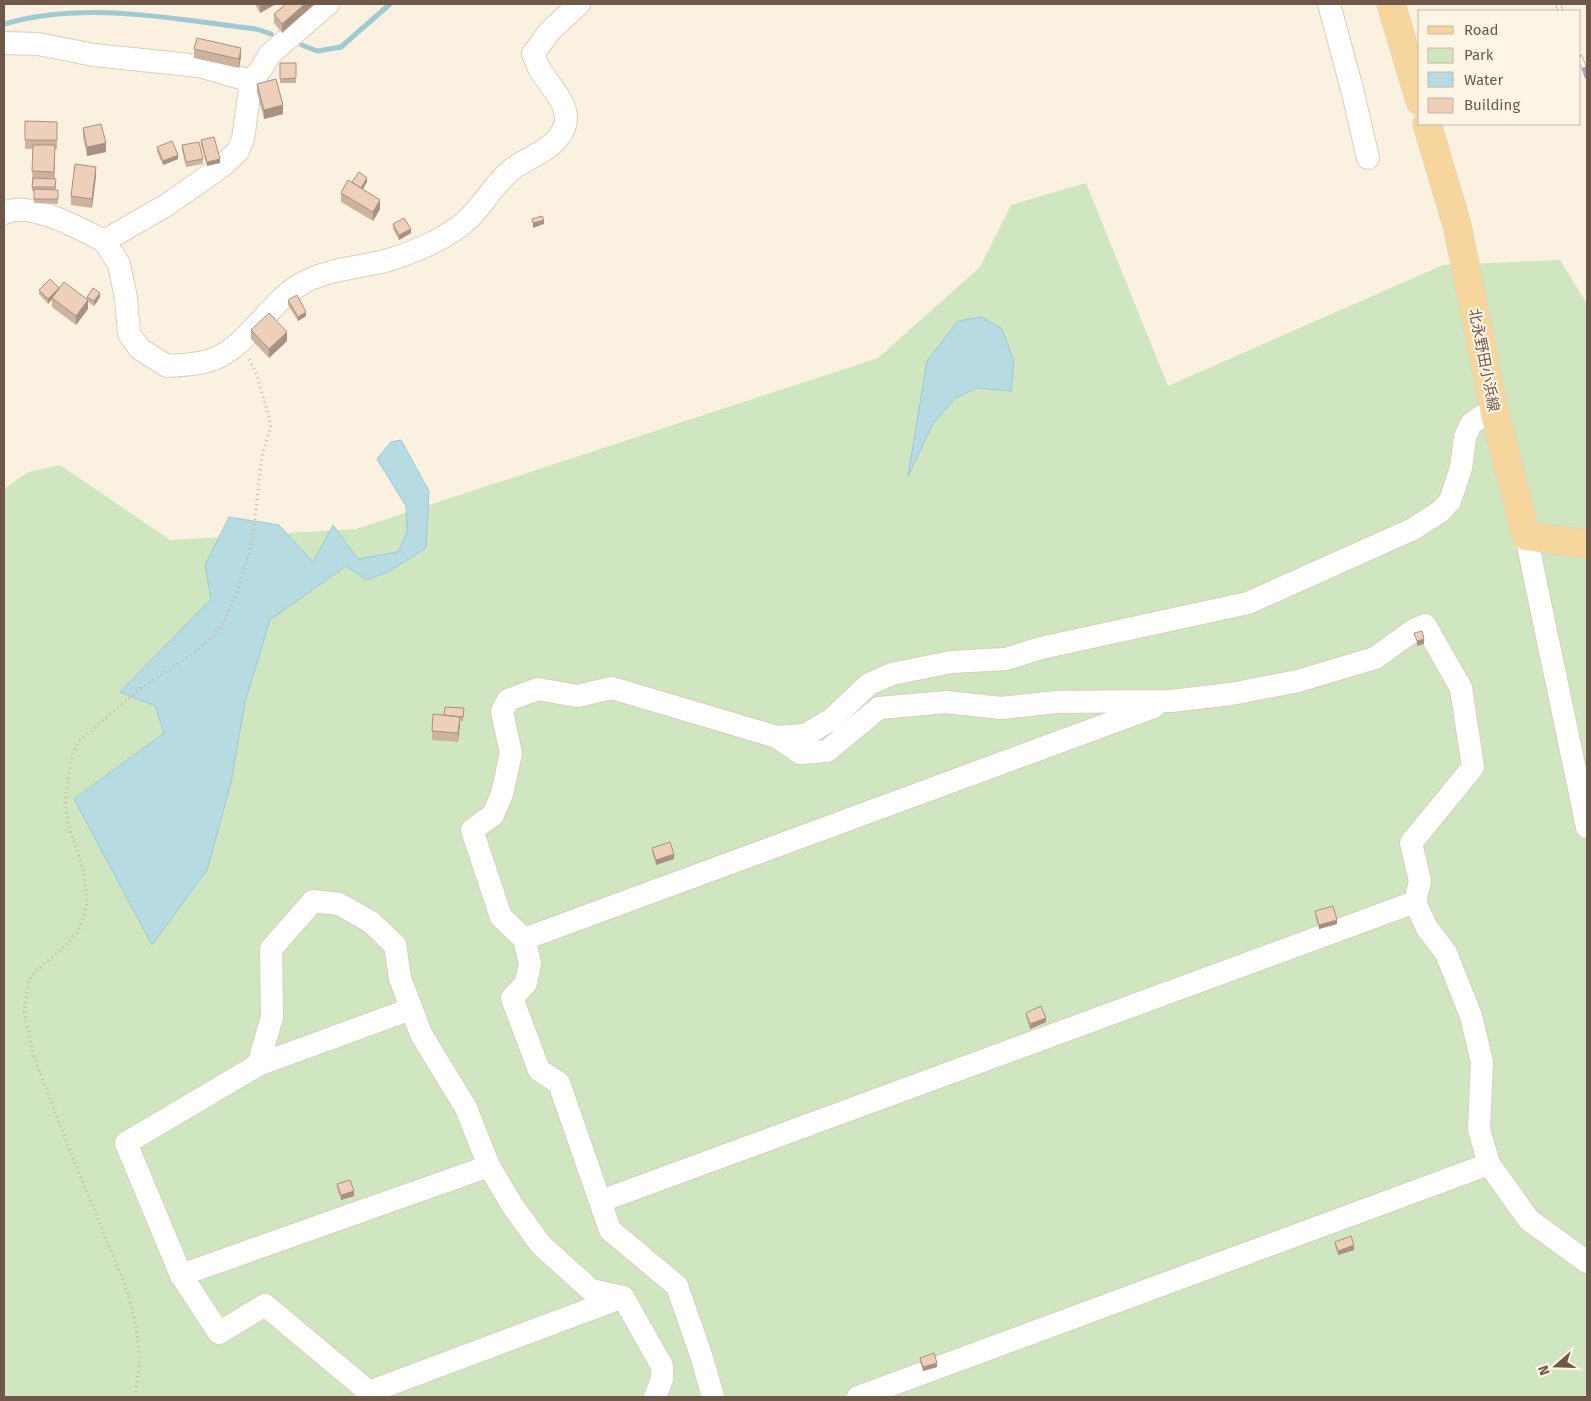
<svg xmlns="http://www.w3.org/2000/svg" width="1591" height="1401" viewBox="0 0 1591 1401" font-family="'Fira Sans','Noto Sans JP',sans-serif">
	<style>
		.green { fill: #cfe6c0 }
		.water { fill: #b6dbe2; stroke: #9dcad3 }
		.lines { fill: none; stroke-linecap: round; stroke-linejoin: round }
		.stream { stroke: #9dcad3; stroke-width: 5 }
		.minor-casing { stroke: #decdbd; stroke-width: 24 }
		.major-casing { stroke: #dad3d0; stroke-width: 29 }
		.path { stroke: #d2b39d; stroke-width: 3; stroke-dasharray: 1 4; stroke-linecap: butt }
		.minor { stroke: #fff; stroke-width: 22 }
		.major { stroke: #f6d69c; stroke-width: 28 }
		.rail-casing { stroke: #b3a1c2; stroke-width: 5.5 }
		.rail { stroke: #fef5e6; stroke-width: 4; stroke-dasharray: 11; stroke-linecap: butt }
		.wall { fill: #cdb2a0 }
		.shaded-wall { fill: #a79182 }
		.building { fill: #eecfba; stroke: #a79182 }
		.labels { text-anchor: middle; dominant-baseline: central; stroke-width: 4; stroke-linejoin: round; paint-order: stroke }
		.street-label { font-size: 15px; fill: #6f5749; stroke: #fef5e6 }
	</style>
	<rect width="100%" height="100%" fill="#faf1e0"/>
	<polygon class="green" points="1086,183 1168,386 1443,265 1560,260 1587,304 1587,1397 4,1397 4,489 28,472 60,465 170,540 356,529 878,358 980,267 1011,205"/>
	<g class="water">
		<polygon points="982,317 1002,329 1014,362 1011,391 976,388 956,398 934,422 908,476 927,361 958,321"/>
		<polygon points="401,440 429,491 426,548 390,571 367,580 346,566 270,620 245,702 231,783 207,870 152,945 74,799 164,733 155,706 120,692 211,599 205,565 229,517 279,525 313,562 333,525 358,559 398,552 407,532 406,506 377,459 391,442"/>
	</g>
	<g class="lines">
		<g class="stream">
			<path d="M4 24C85 0 174 19 256 29L271 34"/>
			<polyline points="302,45 317,51 341,47 390,4"/>
		</g>
		<g class="minor-casing">
			<g id="minor">
				<path d="M328 4 270 54 261 69 251 81 243 139 238 151 221 167 165 206 104 241 119 264 126 298 129 334 140 349 167 366C180 365 195 365 208 361 245 351 268 303 301 284 328 268 362 268 392 259 406 255 421 248 434 242 444 237 457 229 466 221 483 206 493 185 511 170 529 156 558 149 565 125 571 104 548 85 539 68 537 63 535 58 533 54L550 31 579 4"/>
				<polyline points="1329,4 1352,89 1368,158"/>
				<polyline points="4,43 38,44 94,55 199,66 251,81"/>
				<path d="M4 213C30 200 80 229 104 241"/>
				<polyline points="1526,536 1587,827"/>
				<polyline points="777,737 800,753 827,751 879,708 946,702 1001,708 1057,702 1171,701 1231,694 1298,681 1375,658 1414,630 1425,625 1461,688 1473,767 1411,843 1420,881 1415,902 1427,928 1446,953 1471,1016 1482,1062 1479,1129 1489,1164 1529,1220 1587,1262"/>
				<polyline points="524,939 1154,707"/>
				<polyline points="258,1065 411,1009"/>
				<polyline points="601,1201 1415,902"/>
				<polyline points="181,1275 489,1166"/>
				<polyline points="369,1392 623,1297"/>
				<polyline points="378,1397 369,1392 265,1305 219,1333 181,1275 126,1143 258,1065 272,1017 271,949 313,901 339,904 371,922 395,945 400,978 421,1034 466,1108 489,1166 512,1205 541,1245 591,1290 623,1297 662,1366 662,1379 655,1397"/>
				<polyline points="713,1397 702,1358 677,1286 610,1230 559,1083 539,1070 512,998 526,983 530,963 524,939 501,917 472,830 493,815 502,794 511,753 502,712 508,700 538,689 577,696 612,688 777,737 805,735 832,719 869,684 892,674 951,662 1006,659 1041,648 1248,603 1413,529 1441,511 1450,501 1461,468 1465,437 1471,424 1483,415 1495,413"/>
				<polyline points="858,1397 1489,1164"/>
			</g>
		</g>
		<g class="major-casing">
			<g id="major">
				<polyline points="1391,4 1420,101"/>
				<polyline points="1427,124 1457,225 1495,413 1526,536 1587,544"/>
			</g>
		</g>
		<polyline class="path" points="135,1397 140,1361 136,1324 127,1290 69,1148 34,1057 24,1012 28,985 32,975 67,944 78,932 87,904 84,872 68,824 65,802 72,755 80,740 144,686 196,652 222,626 236,596 252,543 262,456 271,425 257,375 249,360 247,359"/>
		<use href="#minor" class="minor"/>
		<use href="#major" class="major"/>
		<g class="rail-casing">
			<g id="rail">
				<polyline points="1558,4 1561,11"/>
				<polyline points="1580,57 1587,76"/>
			</g>
		</g>
		<use href="#rail" class="rail"/>
	</g>
	<g class="wall">
		<polygon points="255,4 276,4 260,13"/>
		<polygon points="286,4 282,33 274,23 274,14"/>
		<polygon points="194,49 241,57 239,68 194,58"/>
		<rect x="280" y="63" width="16" height="20"/>
		<polygon points="257,84 283,114 264,119 257,92"/>
		<polygon points="25,121 57,122 57,149 55,149 55,179 56,179 56,190 58,190 58,204 34,203 34,191 32,191 32,180 33,149 25,149"/>
		<polygon points="83,128 106,152 87,156 83,137"/>
		<polygon points="201,140 220,163 207,166 201,145"/>
		<polygon points="182,145 203,159 203,164 186,167 182,150"/>
		<polygon points="157,147 178,159 163,165 157,152"/>
		<polygon points="96,176 92,208 71,205 71,196"/>
		<polygon points="352,182 367,182 363,189 380,209 373,221 341,202 341,193 352,183"/>
		<polygon points="393,224 411,233 399,240 393,229"/>
		<polygon points="59,288 87,299 87,297 100,297 94,306 88,302 88,309 76,325 52,307 52,299 48,304 39,294 39,290"/>
		<polygon points="288,300 306,316 298,321 288,305"/>
		<polygon points="251,330 287,341 269,358 251,339"/>
		<polygon points="464,712 463,721 460,721 458,742 432,740 432,731 444,715"/>
		<polygon points="652,848 674,859 656,865 652,853"/>
		<polygon points="1315,911 1337,924 1319,929 1315,915"/>
		<polygon points="1026,1013 1046,1022 1030,1029 1026,1017"/>
		<polygon points="337,1184 354,1196 341,1200 337,1189"/>
		<polygon points="1335,1242 1354,1250 1338,1255 1335,1246"/>
		<polygon points="920,1358 937,1367 923,1371 920,1362"/>
	</g>
	<g class="shaded-wall">
		<polygon points="260,4 276,4 260,13"/>
		<polygon points="305,4 315,4 282,33 282,24"/>
		<polygon points="241,48 241,57 239,68 239,59"/>
		<polygon points="283,105 283,114 264,119 264,110"/>
		<polygon points="106,143 106,152 87,156 87,147"/>
		<polygon points="178,155 178,159 163,165 163,161"/>
		<polygon points="220,159 220,163 207,166 207,162"/>
		<polygon points="96,167 96,176 92,208 92,199"/>
		<polygon points="367,178 367,182 361,192 361,188"/>
		<polygon points="380,200 380,209 373,221 373,212"/>
		<polygon points="544,220 544,224 533,228 533,223"/>
		<polygon points="411,229 411,233 399,240 399,235"/>
		<polygon points="59,288 52,298 52,299 48,304 48,299"/>
		<polygon points="100,293 100,297 94,306 94,301"/>
		<polygon points="88,300 88,309 76,325 76,316"/>
		<polygon points="306,312 306,316 298,321 298,317"/>
		<polygon points="287,332 287,341 269,358 269,349"/>
		<polygon points="1424,639 1424,644 1417,646 1417,641"/>
		<polygon points="460,717 460,726 458,742 458,733"/>
		<polygon points="674,854 674,859 656,865 656,860"/>
		<polygon points="1337,920 1337,924 1319,929 1319,925"/>
		<polygon points="1046,1018 1046,1022 1030,1029 1030,1024"/>
		<polygon points="354,1191 354,1196 341,1200 341,1195"/>
		<polygon points="1354,1245 1354,1250 1338,1255 1338,1251"/>
		<polygon points="937,1363 937,1367 923,1371 923,1367"/>
	</g>
	<g class="building">
		<polygon points="286,4 305,4 282,24 274,14"/>
		<polygon points="197,38 241,48 239,59 194,49"/>
		<polygon points="280,63 296,63 296,78 280,79"/>
		<polygon points="276,79 283,105 264,110 257,84"/>
		<polygon points="25,121 57,122 57,140 25,140"/>
		<polygon points="101,124 106,143 87,147 83,128"/>
		<polygon points="214,137 220,159 207,162 201,140"/>
		<polygon points="172,141 178,155 163,161 157,147"/>
		<polygon points="199,142 203,159 186,162 182,145"/>
		<polygon points="33,145 55,145 54,172 32,171"/>
		<polygon points="75,164 96,167 92,199 71,196"/>
		<polygon points="359,172 367,178 361,188 352,182"/>
		<polygon points="33,178 56,179 55,187 32,187"/>
		<polygon points="348,180 380,200 373,212 341,193"/>
		<polygon points="34,189 58,190 58,199 34,199"/>
		<polygon points="542,216 544,220 533,223 532,219"/>
		<polygon points="404,218 411,229 399,235 393,224"/>
		<polygon points="50,279 59,288 48,299 39,290"/>
		<polygon points="64,282 88,300 76,316 52,298"/>
		<polygon points="93,288 100,293 94,301 87,297"/>
		<polygon points="297,295 306,312 298,317 288,300"/>
		<polygon points="269,313 287,332 269,349 251,330"/>
		<polygon points="1422,631 1424,639 1417,641 1414,633"/>
		<polygon points="445,707 464,708 463,717 444,715"/>
		<polygon points="433,714 460,717 458,733 432,731"/>
		<polygon points="670,842 674,854 656,860 652,848"/>
		<polygon points="1333,906 1337,920 1319,925 1315,911"/>
		<polygon points="1041,1006 1046,1018 1030,1024 1026,1013"/>
		<polygon points="350,1180 354,1191 341,1195 337,1184"/>
		<polygon points="1351,1236 1354,1245 1338,1251 1335,1242"/>
		<polygon points="934,1353 937,1363 923,1367 920,1358"/>
	</g>
	<g class="labels">
		<g class="street-label">
			<text transform="translate(1484 360) rotate(79)">北永野田小浜線</text>
		</g>
	</g>
	<rect width="1591" height="1401" fill="none" stroke="#6f5749" stroke-width="10"/>
	<rect x="1418" y="10" width="162" height="115" fill="#fef5e6" stroke="#c5b6a7"/>
	<rect x="1428" y="26" width="25" height="8" fill="#f6d69c" stroke="#c5b6a7"/>
	<text x="1464" y="35" font-size="15" fill="#6f5749">Road</text>
	<rect x="1428" y="48" width="25" height="15" fill="#cfe6c0" stroke="#c5b6a7"/>
	<text x="1464" y="60" font-size="15" fill="#6f5749">Park</text>
	<rect x="1428" y="72" width="25" height="15" fill="#b6dbe2" stroke="#c5b6a7"/>
	<text x="1464" y="85" font-size="15" fill="#6f5749">Water</text>
	<rect x="1428" y="98" width="25" height="15" fill="#eecfba" stroke="#c5b6a7"/>
	<text x="1464" y="110" font-size="15" fill="#6f5749">Building</text>
	<g transform="translate(1556 1366) rotate(250)" stroke="#fef5e6" stroke-width="4" paint-order="stroke">
	<path d="M0-4L9 19L0 12L-9 19Z" fill="#6f5749"/>
	<text y="-8" font-size="14" font-weight="bold" text-anchor="middle" fill="#6f5749">N</text>
	</g>
</svg>
